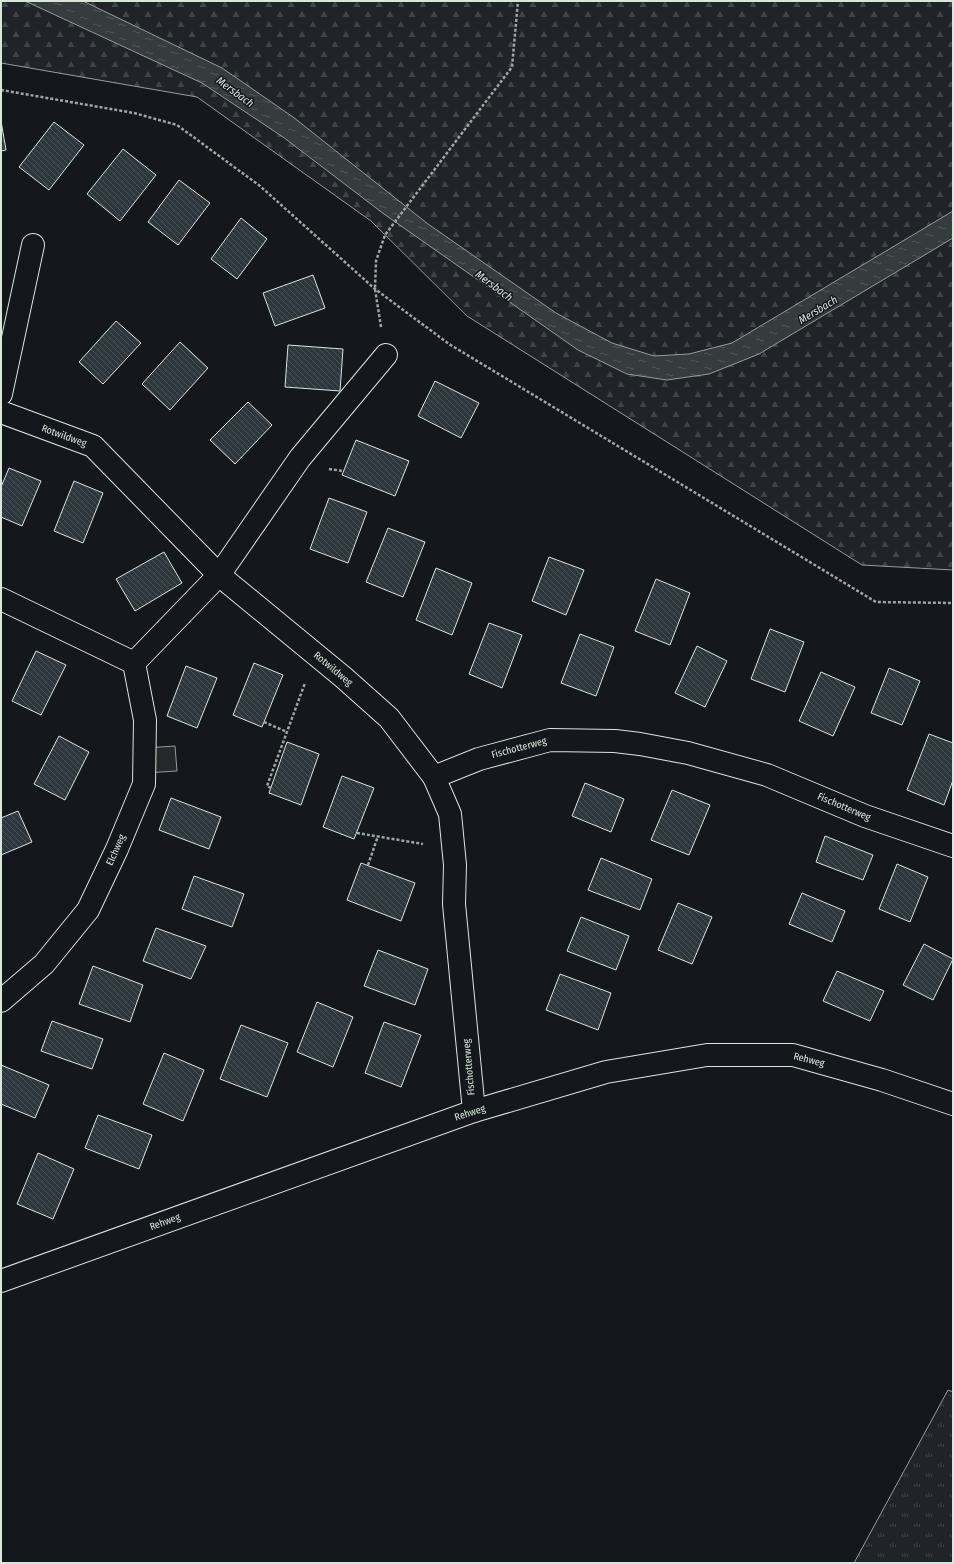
<svg xmlns="http://www.w3.org/2000/svg" width="954" height="1564" viewBox="0 0 954 1564" font-family="'Fira Sans Condensed',sans-serif">
	<style>
		.grass { fill: url(#grass-tufts); stroke: #939e99 }
		.forest { fill: url(#forest-firs); stroke: #939e99 }
		.parking { fill: #24282b; stroke: #939e99 }
		.water { fill: url(#water-ripples); stroke: #939e99 }
		.building { fill: url(#building-back-hatch); stroke: #d8e6dc }
		.lines { fill: none; stroke-linecap: round; stroke-linejoin: round }
		.minor-casing { stroke: #d8e6dc; stroke-width: 24 }
		.path { stroke: #9da8a2; stroke-width: 2.5; stroke-dasharray: 3 2; stroke-linecap: butt }
		.minor { stroke: #14181c; stroke-width: 22 }
		.labels { text-anchor: middle; dominant-baseline: central; stroke-width: 3; stroke-linejoin: round; paint-order: stroke }
		.street-label { font-size: 10px; fill: #d8e6dc; stroke: #14181c }
		.water-label { font-size: 11px; font-style: italic; fill: #d8e6dc; stroke: #14181c }
	</style>
	<defs>
		<pattern id="grass-tufts" width="24" height="20" patternUnits="userSpaceOnUse"><rect width="24" height="20" fill="#202428"/><path d="M3 7l-1-3M5 7V3M7 7l1-3M15 17l-1-3M17 17v-4M19 17l1-3" fill="none" stroke="#404447"/></pattern>
		<pattern id="forest-firs" width="22" height="20" patternUnits="userSpaceOnUse"><rect width="22" height="20" fill="#202428"/><path d="M5 1l3.5 6h-7zM16 11l3.5 6h-7z" fill="#404447"/></pattern>
		<pattern id="water-ripples" width="26" height="14" patternUnits="userSpaceOnUse"><rect width="26" height="14" fill="#363b3e"/><path d="M2 4q2-2 4 0t4 0M15 11q2-2 4 0t4 0" fill="none" stroke="#525759"/></pattern>
		<pattern id="building-back-hatch" width="6" height="6" patternUnits="userSpaceOnUse"><rect width="6" height="6" fill="#2c363c"/><path d="M-1 5l2 2M0 0l6 6M5-1l2 2" fill="none" stroke="#4a5358"/></pattern>
	</defs>
	<rect width="100%" height="100%" fill="#14181c"/>
	<polygon class="grass" points="948,1390 953,1392 953,1563 854,1563"/>
	<polygon class="forest" points="1,1 953,1 953,570 862,565 467,316 371,221 197,97 1,63"/>
	<polygon class="parking" points="175,746 177,771 144,773 145,748"/>
	<polygon class="water" points="25,1 83,1 222,68 293,117 428,224 556,313 612,343 654,356 689,354 732,343 953,211 953,238 759,354 709,374 667,380 627,374 578,350 384,214 283,137 202,83"/>
	<g class="building">
		<polygon points="1,121 6,150 1,151"/>
		<polygon points="54,122 84,145 49,190 19,167"/>
		<polygon points="123,149 156,175 120,221 87,194"/>
		<polygon points="179,180 210,203 178,245 148,222"/>
		<polygon points="241,218 267,239 237,279 211,259"/>
		<polygon points="313,275 325,308 275,326 263,293"/>
		<polygon points="116,321 141,343 103,384 79,362"/>
		<polygon points="180,342 208,368 170,410 142,384"/>
		<polygon points="288,345 343,349 340,391 285,387"/>
		<polygon points="435,381 479,403 461,438 418,416"/>
		<polygon points="248,402 272,425 235,464 210,440"/>
		<polygon points="356,440 409,461 395,496 342,475"/>
		<polygon points="9,468 41,481 22,526 1,517 1,487"/>
		<polygon points="74,481 103,493 83,543 54,531"/>
		<polygon points="329,498 367,512 348,563 310,549"/>
		<polygon points="388,528 425,542 403,597 366,582"/>
		<polygon points="164,552 182,583 135,611 116,579"/>
		<polygon points="549,557 584,570 566,615 532,601"/>
		<polygon points="436,568 472,583 452,635 416,620"/>
		<polygon points="656,579 690,593 670,645 635,631"/>
		<polygon points="489,623 522,635 502,688 469,674"/>
		<polygon points="770,629 804,642 785,692 751,679"/>
		<polygon points="580,634 614,647 596,696 561,683"/>
		<polygon points="697,646 727,661 705,707 675,693"/>
		<polygon points="36,651 66,665 41,715 12,701"/>
		<polygon points="254,663 283,675 262,727 233,715"/>
		<polygon points="186,666 217,678 197,728 167,716"/>
		<polygon points="889,668 920,681 902,725 871,713"/>
		<polygon points="821,672 855,687 833,736 799,721"/>
		<polygon points="929,734 953,743 953,780 944,805 907,790"/>
		<polygon points="59,736 89,752 65,800 34,784"/>
		<polygon points="287,742 319,754 301,805 269,793"/>
		<polygon points="342,776 374,788 354,839 323,827"/>
		<polygon points="585,783 624,799 611,832 572,816"/>
		<polygon points="672,790 710,805 689,855 651,840"/>
		<polygon points="171,798 221,817 209,849 159,830"/>
		<polygon points="18,811 32,842 1,855 1,818"/>
		<polygon points="825,836 873,855 863,880 816,862"/>
		<polygon points="601,858 652,879 640,910 588,890"/>
		<polygon points="361,863 415,883 401,921 347,900"/>
		<polygon points="897,864 928,877 910,922 879,909"/>
		<polygon points="194,876 244,894 232,927 182,909"/>
		<polygon points="802,893 845,911 832,942 789,924"/>
		<polygon points="678,903 712,917 692,964 658,950"/>
		<polygon points="581,917 629,936 616,970 567,951"/>
		<polygon points="156,928 206,946 191,979 143,961"/>
		<polygon points="924,944 953,959 933,1000 903,985"/>
		<polygon points="378,950 428,969 415,1005 364,986"/>
		<polygon points="93,966 143,985 130,1022 79,1004"/>
		<polygon points="837,971 884,991 870,1021 823,1001"/>
		<polygon points="560,974 611,993 598,1030 546,1010"/>
		<polygon points="317,1002 353,1017 333,1067 297,1052"/>
		<polygon points="52,1021 103,1039 92,1069 41,1051"/>
		<polygon points="384,1022 421,1035 401,1087 365,1073"/>
		<polygon points="241,1025 288,1043 267,1097 220,1079"/>
		<polygon points="164,1053 204,1070 183,1121 143,1104"/>
		<polygon points="1,1065 49,1085 35,1118 1,1104"/>
		<polygon points="98,1115 152,1135 139,1169 85,1148"/>
		<polygon points="38,1153 74,1169 53,1219 17,1204"/>
	</g>
	<g class="lines">
		<g class="minor-casing">
			<g id="minor">
				<polyline points="1,394 33,245"/>
				<polyline points="1,412 93,446 219,575 343,677 389,718 434,777"/>
				<polyline points="1,599 134,663 145,720 144,784 117,849 88,910 44,964 1,1001"/>
				<polyline points="134,663 219,575 300,458 386,355"/>
				<polyline points="474,1111 454,904 455,865 450,814 434,777 479,759 550,740 615,741 640,744 688,753 767,775 865,816 953,846"/>
				<polyline points="1,1281 474,1111 606,1072 707,1055 793,1055 882,1080 953,1104"/>
			</g>
		</g>
		<g class="path">
			<polyline points="1,90 134,113 177,125 260,186 375,289 449,344 876,602 953,603"/>
			<polyline points="381,327 375,289 376,261 385,235 512,67 518,1"/>
			<polyline points="329,469 343,471"/>
			<polyline points="264,722 287,732"/>
			<polyline points="271,788 267,786 305,683"/>
			<polyline points="357,833 423,844"/>
			<polyline points="368,865 378,836"/>
		</g>
		<use href="#minor" class="minor"/>
	</g>
	<g class="labels">
		<g class="street-label">
			<text transform="translate(64 436) rotate(20)">Rotwildweg</text>
			<text transform="translate(333 669) rotate(40)">Rotwildweg</text>
			<text transform="translate(519 748) rotate(-15)">Fischotterweg</text>
			<text transform="translate(844 807) rotate(23)">Fischotterweg</text>
			<text transform="translate(116 850) rotate(-66)">Elchweg</text>
			<text transform="translate(809 1060) rotate(14)">Rehweg</text>
			<text transform="translate(469 1067) rotate(-95)">Fischotterweg</text>
			<text transform="translate(470 1113) rotate(-18)">Rehweg</text>
			<text transform="translate(165 1222) rotate(-20)">Rehweg</text>
		</g>
		<g class="water-label">
			<text transform="translate(235 92) rotate(36)">Mersbach</text>
			<text transform="translate(494 286) rotate(37)">Mersbach</text>
			<text transform="translate(818 310) rotate(-31)">Mersbach</text>
		</g>
	</g>
	<rect width="954" height="1564" fill="none" stroke="#d8e6dc" stroke-width="4"/>
</svg>
